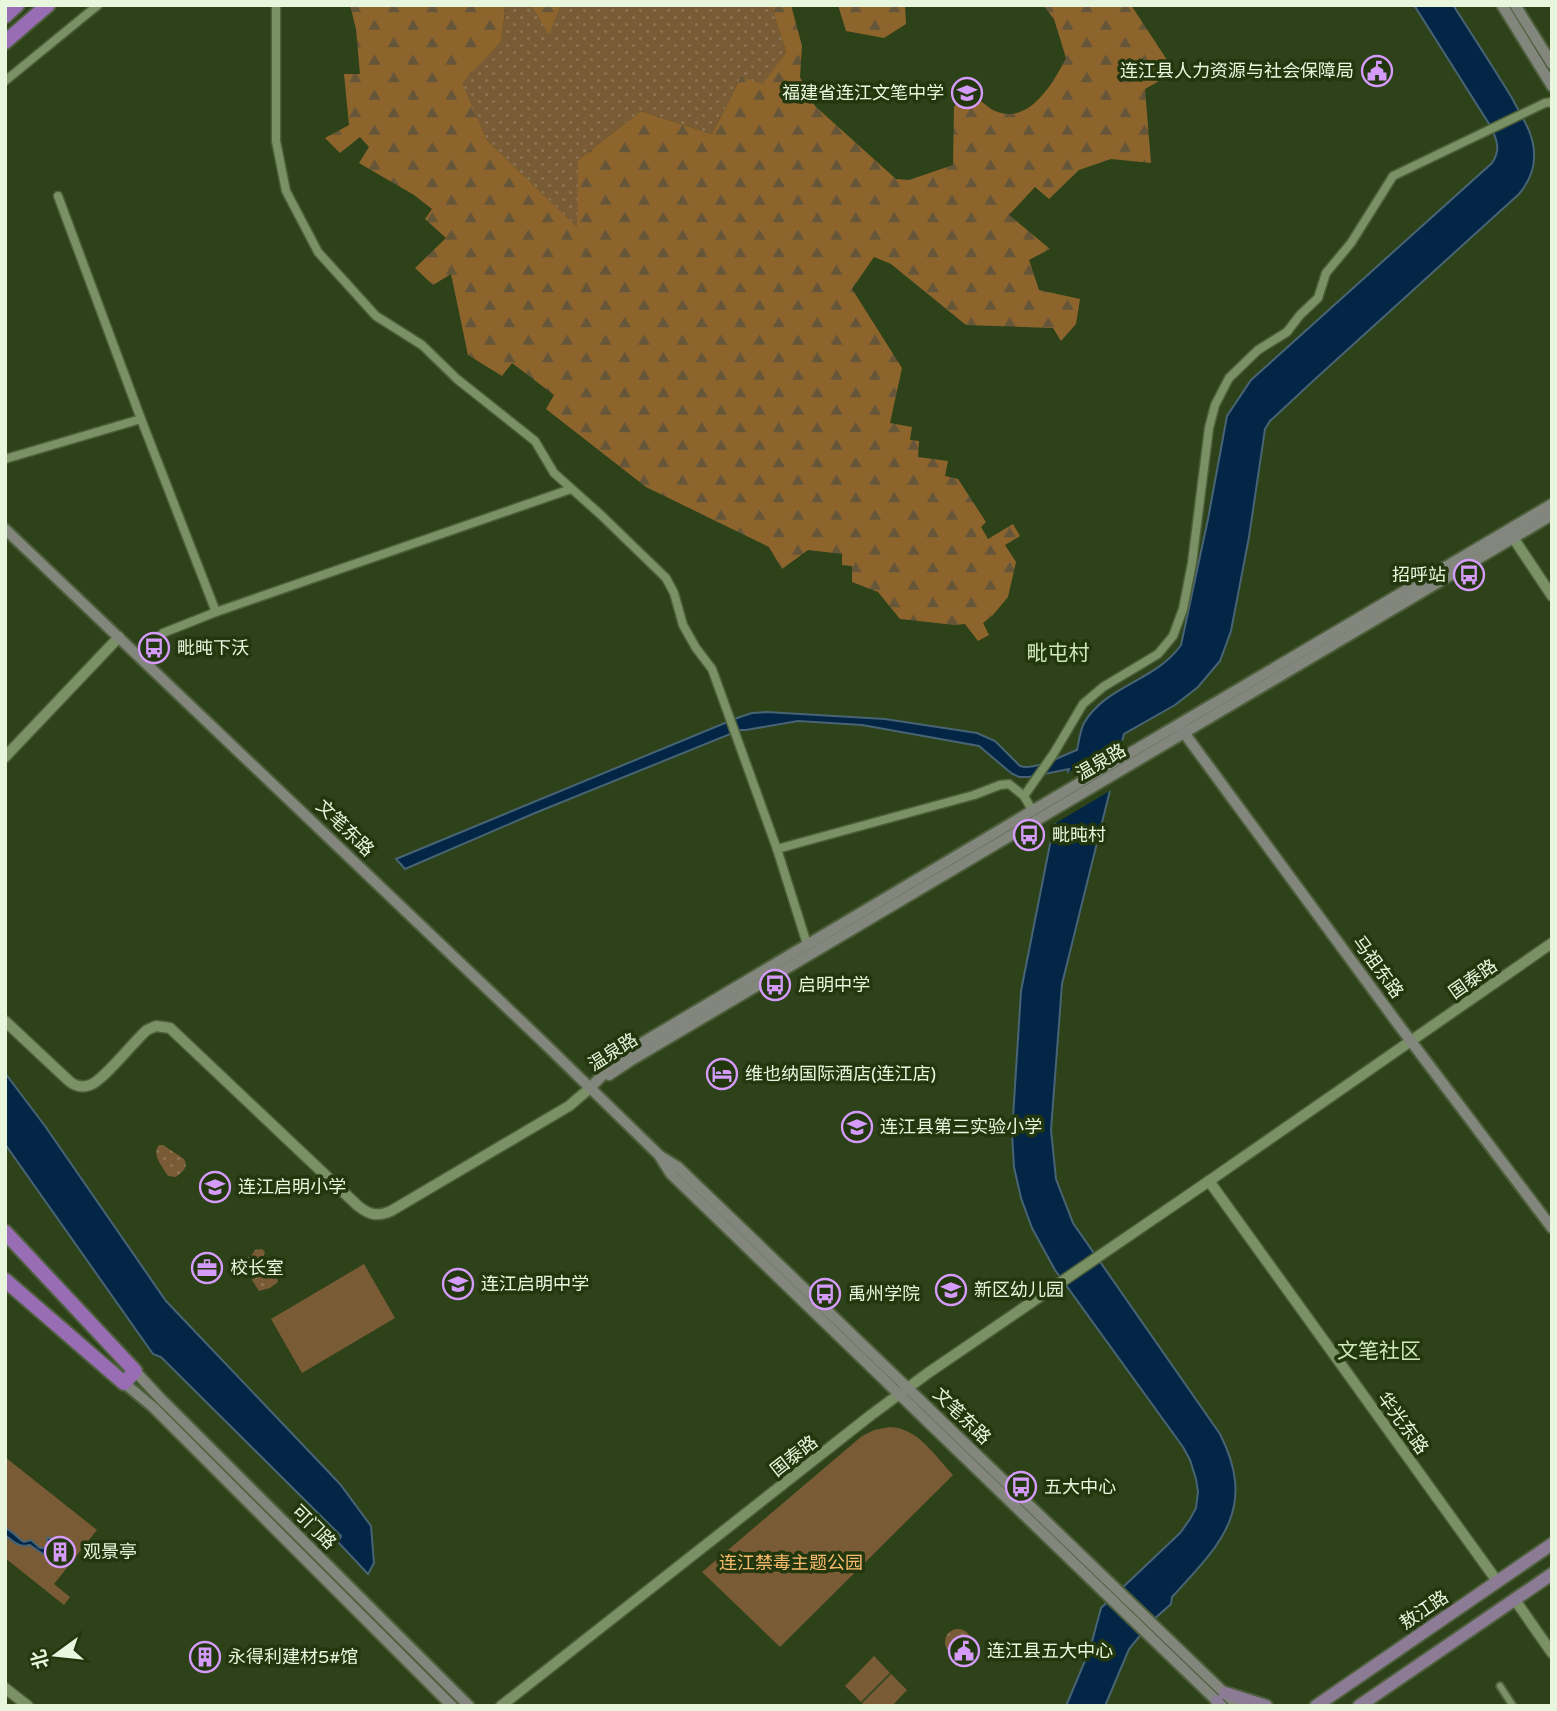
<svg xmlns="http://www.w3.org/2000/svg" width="1557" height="1711" viewBox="0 0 1557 1711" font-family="'Varela Round','Noto Sans SC',sans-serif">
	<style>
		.grass { fill: url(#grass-dots) }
		.forest { fill: url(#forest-firs) }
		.green { fill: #795b36 }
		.water { fill: #042646; stroke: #486474; stroke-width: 2 }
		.pier { fill: #2d4219 }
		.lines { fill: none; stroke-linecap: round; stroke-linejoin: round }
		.pedestrian-casing { stroke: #4c5e3a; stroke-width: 10 }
		.minor-casing { stroke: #4c5e3a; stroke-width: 11 }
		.tertiary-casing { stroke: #4c5e3a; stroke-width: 13 }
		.secondary-casing { stroke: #4c5e3a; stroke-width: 14 }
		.primary-casing { stroke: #4c5e3a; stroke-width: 16 }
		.motorway-casing { stroke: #4c5e3a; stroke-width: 18 }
		.pedestrian { stroke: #799165; stroke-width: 6 }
		.minor { stroke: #799165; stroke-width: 8 }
		.tertiary { stroke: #799165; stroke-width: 10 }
		.secondary { stroke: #82867d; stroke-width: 10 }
		.primary { stroke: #8c7b94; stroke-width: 12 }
		.motorway { stroke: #986db4; stroke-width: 14 }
		.labels { text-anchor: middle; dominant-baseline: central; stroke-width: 7; stroke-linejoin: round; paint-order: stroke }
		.poi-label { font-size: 18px; fill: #e8f6de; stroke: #23370e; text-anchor: start }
		.street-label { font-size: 18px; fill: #e8f6de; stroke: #23370e }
		.park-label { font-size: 18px; fill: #f9bb6d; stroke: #23370e }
		.quarter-label { font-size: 21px; fill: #cee8b9; stroke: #23370e }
	</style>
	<defs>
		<pattern id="grass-dots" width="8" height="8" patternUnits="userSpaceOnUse" patternTransform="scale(1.75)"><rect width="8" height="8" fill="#795b36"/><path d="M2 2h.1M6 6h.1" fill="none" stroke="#8c7353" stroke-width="1.8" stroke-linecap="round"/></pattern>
		<pattern id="forest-firs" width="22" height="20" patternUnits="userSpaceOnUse" patternTransform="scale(1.75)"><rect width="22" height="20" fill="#8e642d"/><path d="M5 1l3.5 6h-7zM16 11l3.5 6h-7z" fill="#665639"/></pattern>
	</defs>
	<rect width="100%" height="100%" fill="#2d4219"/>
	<g class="grass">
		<polygon points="506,5 531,5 549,34 561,5 771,5 786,52 763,85 741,77 712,134 641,111 578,160 578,228 487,140 461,82 501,42"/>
		<path d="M159 1145H163L184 1159C189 1168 182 1172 176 1177L168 1176C163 1167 151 1155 159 1145Z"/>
		<path d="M262 1249 265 1252C263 1261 253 1266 245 1268L243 1264 244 1260 251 1256 255 1250Z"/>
		<polygon points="257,1269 268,1272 277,1278 278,1282 270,1288 259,1291 250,1277 251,1271"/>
		<circle cx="958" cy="1642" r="13"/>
	</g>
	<g class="forest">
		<path d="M350 5H506L501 42 462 83 487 140 577 227 578 160 641 111 712 134 741 77 763 84 786 52 771 5H791L802 46 800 77 809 97 815 106 896 179 909 180 953 165 954 107 960 98C965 98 972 97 976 99 983 101 988 108 995 111 1029 126 1054 82 1066 58L1054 19 1043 5H1131L1175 72 1145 89 1151 163 1111 159 1079 170 1049 199 1035 187 1009 215 1050 249 1029 260 1039 290 1080 299 1076 324 1061 341 1053 328 966 325 891 264 874 257 852 289 902 368 890 423 912 427 910 440 919 441 918 457 948 461 945 476 958 479 986 522 981 527 988 539 1013 524 1020 536 1005 545 1016 562 1008 597 992 616 983 623 989 635 978 641 965 624 955 625 900 619 878 592 852 582V566L842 565V554L808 550 782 569 769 547 646 487 546 409 554 395 512 363 502 376 468 355 451 274 433 285 415 268 446 238 425 219 432 209 414 195 359 163 369 147 360 137 340 153 325 138 349 125 344 74H360L356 29Z"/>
		<polygon points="531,5 561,5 549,35"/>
		<polygon points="838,5 905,5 906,24 884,38 846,31"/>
	</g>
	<g class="green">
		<polygon points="364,1264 395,1318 302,1373 271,1319"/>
		<path d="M890 1427C918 1428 935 1456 953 1475L780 1647 702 1572 862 1436 874 1430Z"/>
		<polygon points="5,1457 97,1530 54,1584 70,1597 64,1605 5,1558"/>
		<polygon points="874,1656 890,1673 861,1702 845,1686"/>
		<polygon points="891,1674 907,1690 892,1706 865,1706 862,1703"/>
	</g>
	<g class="water">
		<path d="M1414 5H1453C1473 36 1493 67 1512 98 1521 116 1534 133 1534 154 1535 169 1529 182 1519 194L1313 381 1270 421 1265 429 1249 537 1231 631 1220 661 1198 687 1175 705 1124 734 1062 984 1051 1130 1056 1179 1073 1223 1220 1434C1258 1509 1220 1545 1172 1597L1171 1604 1153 1620 1129 1649 1105 1706H1066L1090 1649 1101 1608 1180 1533 1190 1519 1196 1508 1198 1492 1196 1479 1190 1460 1183 1447 1055 1270 1032 1228 1021 1198 1014 1167 1012 1133 1021 991 1050 844 1069 769 1029 777H1019L1011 773 979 746 862 725 798 721 746 730H740L535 813 405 869 396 859 737 718 752 713 767 712 885 719 977 733 995 741 1020 766C1035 771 1061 756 1077 750 1079 741 1080 731 1084 723 1106 685 1156 681 1181 645L1208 519 1227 416 1251 380 1492 163C1501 150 1497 140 1491 127Z"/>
		<polygon points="5,1073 45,1126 166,1301 340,1484 371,1526 374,1563 368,1574 338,1542 341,1536 161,1357 153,1354 5,1144"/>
		<path d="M5 1528C13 1531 17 1538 24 1542L31 1540 40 1548H44L48 1545 47 1538H52L54 1544 59 1546 54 1551H51L43 1554 30 1545C19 1548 14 1542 5 1535Z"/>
	</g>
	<polygon class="pier" points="1127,738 1113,789 1051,826 1064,775"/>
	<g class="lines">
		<g class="pedestrian-casing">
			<polyline id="pedestrian" points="1500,1686 1513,1706"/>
		</g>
		<g class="minor-casing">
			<g id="minor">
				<polyline points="276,5 276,141 286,191 318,252 376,316 422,345 457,379 535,441 554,473 601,515 666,578 674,593 683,625 696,648 712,669 777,849 807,944"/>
				<polyline points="5,81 98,5"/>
				<polyline points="141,419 216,612"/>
				<polyline points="5,459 141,419 58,196"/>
				<polyline points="151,645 163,633 216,612 571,489"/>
				<polyline points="1024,796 1054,753 1083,704 1103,687 1158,654 1173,636 1183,609 1192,563 1209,428 1215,405 1229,378 1258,350 1287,332 1300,315 1318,298 1326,273 1351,243 1393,176 1545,103 1552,102"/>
				<polyline points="777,849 974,795 1000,785 1009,784 1024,796 1032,810"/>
			</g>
		</g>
		<g class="tertiary-casing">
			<g id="tertiary">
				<polyline points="1510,533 1552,596"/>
				<polyline points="5,757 119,637"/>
				<path d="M5 1021 69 1081C75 1086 82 1088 90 1085 103 1081 134 1041 147 1030L156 1026 170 1028 357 1205C369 1215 377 1217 391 1211L569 1106 590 1088"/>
				<polyline points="1209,1181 1497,1581"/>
				<polyline points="1515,1600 1552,1653"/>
				<polyline points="5,1688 28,1706"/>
				<polyline points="501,1706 871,1415 928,1373 1209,1181 1552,943"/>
			</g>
		</g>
		<g class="secondary-casing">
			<g id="secondary">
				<polyline points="1502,5 1552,86"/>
				<polyline points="1515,5 1552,64"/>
				<polyline points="5,529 543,1042 659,1155 671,1174 1222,1706"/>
				<polyline points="1182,730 1398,1024 1552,1228"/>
				<polyline points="609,1075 630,1061 1552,515"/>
				<polyline points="590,1088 624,1053 630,1050 1052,799 1552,504"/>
				<polyline points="660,1156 678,1167 1238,1706"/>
				<polyline points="135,1371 160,1398 469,1706"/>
				<polyline points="124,1383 153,1407 452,1706"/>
			</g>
		</g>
		<g class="primary-casing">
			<g id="primary">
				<polyline points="1225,1693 1266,1706"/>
				<polyline points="1217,1701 1219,1706"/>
				<polyline points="1316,1706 1552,1544"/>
				<polyline points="1359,1706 1552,1574"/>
			</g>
		</g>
		<g class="motorway-casing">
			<g id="motorway">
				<polyline points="5,16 17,5"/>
				<polyline points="5,42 48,5"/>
				<polyline points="5,1232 135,1371 124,1383 5,1280"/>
			</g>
		</g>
		<use href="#pedestrian" class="pedestrian"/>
		<use href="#minor" class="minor"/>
		<use href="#tertiary" class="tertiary"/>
		<use href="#secondary" class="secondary"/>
		<use href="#primary" class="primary"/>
		<use href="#motorway" class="motorway"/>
	</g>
	<defs>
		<g id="civic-ring" transform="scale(1.575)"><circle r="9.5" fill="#23370e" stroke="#d59bfa" stroke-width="1.5"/><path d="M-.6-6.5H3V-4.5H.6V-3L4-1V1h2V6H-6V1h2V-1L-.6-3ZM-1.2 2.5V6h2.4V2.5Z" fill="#d59bfa"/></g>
		<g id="school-ring" transform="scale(1.575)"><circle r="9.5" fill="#23370e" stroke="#d59bfa" stroke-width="1.5"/><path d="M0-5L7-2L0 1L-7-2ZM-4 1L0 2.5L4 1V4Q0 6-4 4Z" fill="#d59bfa"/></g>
		<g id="bus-ring" transform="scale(1.575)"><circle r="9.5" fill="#23370e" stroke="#d59bfa" stroke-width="1.5"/><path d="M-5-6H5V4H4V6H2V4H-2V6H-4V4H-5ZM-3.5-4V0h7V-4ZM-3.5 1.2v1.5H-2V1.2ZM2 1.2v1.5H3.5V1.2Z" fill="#d59bfa"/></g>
		<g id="hotel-ring" transform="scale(1.575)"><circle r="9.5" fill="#23370e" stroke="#d59bfa" stroke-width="1.5"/><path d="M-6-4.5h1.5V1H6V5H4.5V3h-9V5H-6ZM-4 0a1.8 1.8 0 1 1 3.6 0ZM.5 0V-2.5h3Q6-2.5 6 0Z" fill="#d59bfa"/></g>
		<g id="office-ring" transform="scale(1.575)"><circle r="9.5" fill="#23370e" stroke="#d59bfa" stroke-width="1.5"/><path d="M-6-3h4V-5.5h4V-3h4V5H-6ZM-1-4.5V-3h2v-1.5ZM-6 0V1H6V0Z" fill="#d59bfa"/></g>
		<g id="building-ring" transform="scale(1.575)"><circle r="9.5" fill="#23370e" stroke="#d59bfa" stroke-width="1.5"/><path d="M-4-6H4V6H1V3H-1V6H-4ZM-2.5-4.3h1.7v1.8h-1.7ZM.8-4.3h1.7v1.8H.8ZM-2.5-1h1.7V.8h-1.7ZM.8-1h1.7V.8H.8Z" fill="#d59bfa"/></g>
	</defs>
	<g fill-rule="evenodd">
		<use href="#civic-ring" x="1377" y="71"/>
		<use href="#school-ring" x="967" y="93"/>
		<use href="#bus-ring" x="1469" y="575"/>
		<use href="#bus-ring" x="154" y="648"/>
		<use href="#bus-ring" x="1029" y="835"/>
		<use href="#bus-ring" x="775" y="985"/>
		<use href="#hotel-ring" x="722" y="1074"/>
		<use href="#school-ring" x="857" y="1127"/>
		<use href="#school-ring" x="215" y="1187"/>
		<use href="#office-ring" x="207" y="1268"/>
		<use href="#school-ring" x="458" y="1284"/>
		<use href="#school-ring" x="951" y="1290"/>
		<use href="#bus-ring" x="825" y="1294"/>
		<use href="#bus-ring" x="1021" y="1487"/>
		<use href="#building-ring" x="60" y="1552"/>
		<use href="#civic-ring" x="964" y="1651"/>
		<use href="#building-ring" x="205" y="1657"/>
	</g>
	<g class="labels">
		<g class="poi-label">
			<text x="1354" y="71" text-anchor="end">连江县人力资源与社会保障局</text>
			<text x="944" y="93" text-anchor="end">福建省连江文笔中学</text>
			<text x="1446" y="575" text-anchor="end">招呼站</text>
			<text x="177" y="648">毗旽下沃</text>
			<text x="1052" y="835">毗旽村</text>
			<text x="798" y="985">启明中学</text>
			<text x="745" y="1074">维也纳国际酒店(连江店)</text>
			<text x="880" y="1127">连江县第三实验小学</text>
			<text x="238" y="1187">连江启明小学</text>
			<text x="230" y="1268">校长室</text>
			<text x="481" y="1284">连江启明中学</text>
			<text x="974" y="1290">新区幼儿园</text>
			<text x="848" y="1294">禹州学院</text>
			<text x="1044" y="1487">五大中心</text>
			<text x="83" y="1552">观景亭</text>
			<text x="987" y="1651">连江县五大中心</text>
			<text x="228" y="1657">永得利建材5#馆</text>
		</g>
		<g class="street-label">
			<text transform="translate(1101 762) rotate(-30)">温泉路</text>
			<text transform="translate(345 828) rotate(44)">文笔东路</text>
			<text transform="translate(1378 967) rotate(54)">马祖东路</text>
			<text transform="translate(1473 979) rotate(-35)">国泰路</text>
			<text transform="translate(613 1052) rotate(-32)">温泉路</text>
			<text transform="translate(962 1416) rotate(44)">文笔东路</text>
			<text transform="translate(1403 1423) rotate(54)">华光东路</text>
			<text transform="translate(794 1456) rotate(-38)">国泰路</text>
			<text transform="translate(314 1527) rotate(45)">可门路</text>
			<text transform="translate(1424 1610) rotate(-34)">敖江路</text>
		</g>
		<g class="park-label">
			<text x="791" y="1563">连江禁毒主题公园</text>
		</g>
		<g class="quarter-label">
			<text x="1058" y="653">毗屯村</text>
			<text x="1379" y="1351">文笔社区</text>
		</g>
	</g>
	<rect width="1557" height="1711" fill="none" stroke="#e8f6de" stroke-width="14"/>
	<g transform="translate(56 1655) rotate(255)" stroke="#23370e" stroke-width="5" paint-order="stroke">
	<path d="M0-5L12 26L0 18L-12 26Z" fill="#e8f6de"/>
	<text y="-10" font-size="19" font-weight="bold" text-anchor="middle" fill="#e8f6de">北</text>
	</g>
</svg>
